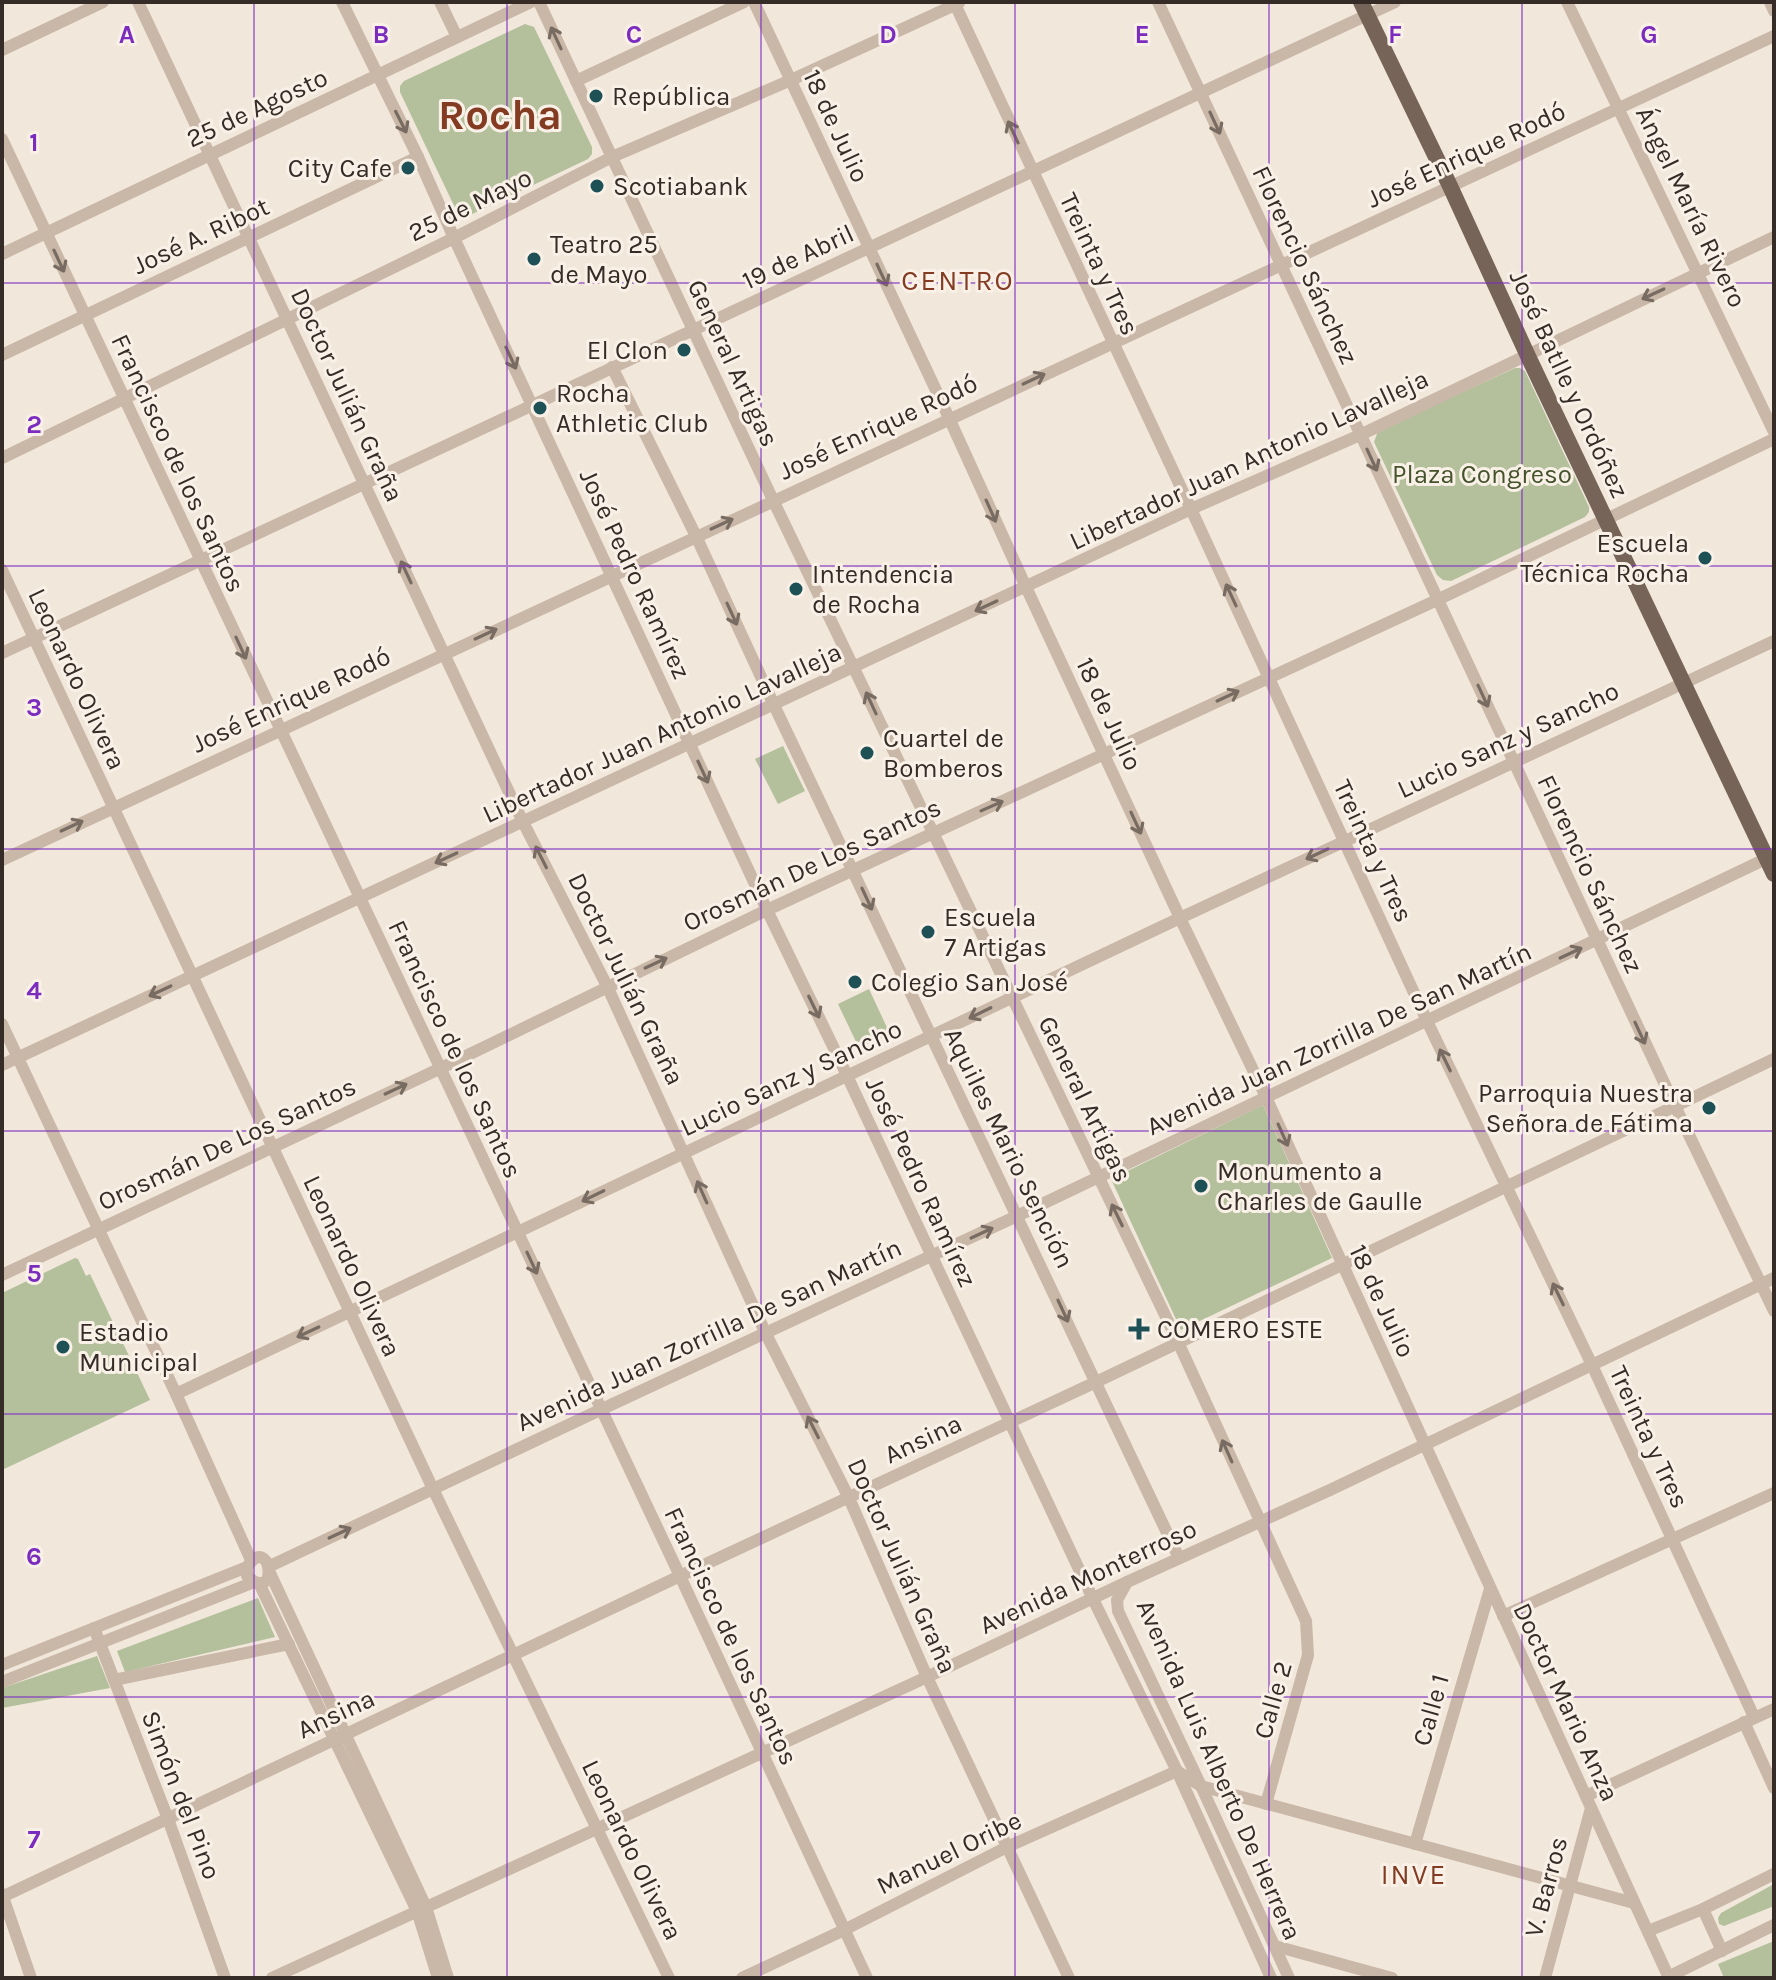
<svg xmlns="http://www.w3.org/2000/svg" width="1776" height="1980" viewBox="0 0 1776 1980" font-family="Karla,sans-serif">
	<style>
		.green { fill: #b3c09b }
		.lines { fill: none; stroke-linecap: round; stroke-linejoin: round }
		.minor { stroke: #c9b7a7; stroke-width: 12 }
		.major { stroke: #776459; stroke-width: 16 }
		.oneway { stroke: #786b61 }
		.grid { fill: none; stroke: #7b2cbf; stroke-width: 2; stroke-opacity: 0.55 }
		.poi-dot { fill: #1e5156; stroke: #f9f1e7; stroke-width: 3 }
		.labels { text-anchor: middle; dominant-baseline: central; stroke-width: 6; stroke-linejoin: round; paint-order: stroke }
		.poi-label { font-size: 26px; fill: #362c27; stroke: #f9f1e7; text-anchor: start }
		.street-label { font-size: 26px; fill: #362c27; stroke: #f9f1e7 }
		.park-label { font-size: 26px; fill: #44532c; stroke: #f9f1e7 }
		.neighbourhood-label { font-size: 28px; letter-spacing: 2px; fill: #833b22; stroke: #f9f1e7 }
		.town-label { font-size: 42px; font-weight: bold; fill: #833b22; stroke: #f9f1e7 }
		.grid-label { font-size: 26px; text-anchor: middle; font-weight: bold; fill: #7b2cbf; stroke: #f9f1e7; stroke-width: 6; stroke-linejoin: round; paint-order: stroke }
	</style>
	<rect width="100%" height="100%" fill="#f1e7db"/>
	<g class="green">
		<polygon points="525,24 534,27 592,147 592,154 588,159 468,216 462,216 457,212 400,92 400,86 404,81"/>
		<polygon points="1515,368 1520,368 1525,371 1589,507 1589,512 1585,517 1451,581 1443,580 1437,575 1374,442 1378,431"/>
		<polygon points="783,746 805,791 778,804 755,759"/>
		<polygon points="869,989 890,1034 859,1048 838,1004"/>
		<polygon points="1263,1105 1332,1258 1181,1330 1111,1179"/>
		<polygon points="75,1258 78,1259 86,1276 90,1274 150,1400 2,1470 2,1293"/>
		<polygon points="258,1598 275,1637 125,1672 117,1651"/>
		<polygon points="97,1656 110,1688 2,1708 2,1688"/>
		<polygon points="1774,1884 1774,1906 1724,1926 1719,1924 1718,1918 1721,1913"/>
		<polygon points="1774,1941 1774,1978 1724,1978 1718,1964"/>
	</g>
	<g class="lines">
		<g class="minor">
			<polyline points="138,2 523,822 607,986 766,1334 849,1498 927,1677 1069,1978"/>
			<polyline points="342,2 418,157 454,238 767,910 842,1065 1093,1599 1177,1771 1271,1978"/>
			<polyline points="440,2 457,37"/>
			<polyline points="539,2 773,500 1178,1342 1306,1621 1308,1655 1266,1804"/>
			<polyline points="754,2 949,418 1026,587 1180,918 1266,1097 1669,1978"/>
			<polyline points="954,2 1191,509 1427,1021 1592,1365 1754,1717"/>
			<polyline points="1158,2 1675,1106 1774,1311"/>
			<polyline points="1567,2 1774,432"/>
			<polyline points="1770,2 1774,11"/>
			<polyline points="2,50 103,2"/>
			<polyline points="576,81 744,2"/>
			<polyline points="2,139 680,1576 867,1978"/>
			<polyline points="2,254 531,2"/>
			<polyline points="2,355 418,157"/>
			<polyline points="612,367 696,536 773,703 1179,1558"/>
			<polyline points="2,458 454,238 612,157 791,80 959,3"/>
			<polyline points="2,570 433,1489 669,1978"/>
			<polyline points="2,653 1395,2"/>
			<polyline points="2,860 1774,36"/>
			<polyline points="2,1024 176,1394 251,1560"/>
			<polyline points="2,1065 1191,509 1360,435 1774,237"/>
			<polyline points="2,1275 439,1069 767,910 1437,600 1774,439"/>
			<polyline points="176,1394 1180,918 1774,641"/>
			<polyline points="270,1566 600,1410 1017,1216 1774,855"/>
			<polyline points="270,1573 426,1907 448,1978"/>
			<polyline points="1127,1582 1117,1600 1118,1611 1201,1786 1289,1978"/>
			<polyline points="259,1583 417,1911 438,1978"/>
			<polyline points="1503,1616 1774,1493"/>
			<polyline points="94,1628 168,1819 225,1978"/>
			<path d="M2 1665 247 1567C271 1531 280 1606 247 1576V1567"/>
			<polyline points="114,1680 289,1644"/>
			<polyline points="2,1682 254,1582"/>
			<polyline points="1744,1722 1774,1788"/>
			<polyline points="1586,1796 1774,1709"/>
			<polyline points="1415,1844 1490,1589"/>
			<polyline points="2,1894 31,1978"/>
			<polyline points="2,1897 680,1576 1096,1382 1774,1059"/>
			<polyline points="1703,1909 1722,1951"/>
			<polyline points="1648,1931 1703,1909 1774,1874"/>
			<polyline points="1275,1946 1392,1978"/>
			<polyline points="1668,1977 1774,1925"/>
			<polyline points="272,1978 927,1677 1127,1582 1330,1490 1774,1278"/>
			<polyline points="742,1978 844,1930 1007,1847 1177,1771 1201,1786 1634,1903"/>
			<polyline points="1545,1978 1591,1808"/>
		</g>
		<polyline class="major" points="1361,2 1450,186 1527,354 1774,874"/>
	</g>
	<defs><path id="oneway-shaft" d="M-6 0H5M1.5-3L5.5 0L1.5 3" fill="none" stroke-width="1.6" stroke-linecap="round" stroke-linejoin="round" transform="scale(2)"/></defs>
	<g class="oneway">
		<use href="#oneway-shaft" transform="translate(556 38) rotate(-115)"/>
		<use href="#oneway-shaft" transform="translate(401 122) rotate(63)"/>
		<use href="#oneway-shaft" transform="translate(1215 123) rotate(65)"/>
		<use href="#oneway-shaft" transform="translate(1013 132) rotate(-115)"/>
		<use href="#oneway-shaft" transform="translate(59 261) rotate(65)"/>
		<use href="#oneway-shaft" transform="translate(882 275) rotate(65)"/>
		<use href="#oneway-shaft" transform="translate(1653 294) rotate(155)"/>
		<use href="#oneway-shaft" transform="translate(511 358) rotate(65)"/>
		<use href="#oneway-shaft" transform="translate(1034 379) rotate(-25)"/>
		<use href="#oneway-shaft" transform="translate(1372 460) rotate(65)"/>
		<use href="#oneway-shaft" transform="translate(991 511) rotate(66)"/>
		<use href="#oneway-shaft" transform="translate(722 524) rotate(-25)"/>
		<use href="#oneway-shaft" transform="translate(406 572) rotate(-115)"/>
		<use href="#oneway-shaft" transform="translate(1231 595) rotate(-115)"/>
		<use href="#oneway-shaft" transform="translate(986 606) rotate(155)"/>
		<use href="#oneway-shaft" transform="translate(732 614) rotate(65)"/>
		<use href="#oneway-shaft" transform="translate(486 634) rotate(-25)"/>
		<use href="#oneway-shaft" transform="translate(241 648) rotate(65)"/>
		<use href="#oneway-shaft" transform="translate(1228 696) rotate(-25)"/>
		<use href="#oneway-shaft" transform="translate(1483 696) rotate(65)"/>
		<use href="#oneway-shaft" transform="translate(871 703) rotate(-115)"/>
		<use href="#oneway-shaft" transform="translate(703 772) rotate(65)"/>
		<use href="#oneway-shaft" transform="translate(992 806) rotate(-24)"/>
		<use href="#oneway-shaft" transform="translate(1136 823) rotate(65)"/>
		<use href="#oneway-shaft" transform="translate(72 826) rotate(-25)"/>
		<use href="#oneway-shaft" transform="translate(1317 854) rotate(155)"/>
		<use href="#oneway-shaft" transform="translate(541 857) rotate(-117)"/>
		<use href="#oneway-shaft" transform="translate(446 858) rotate(155)"/>
		<use href="#oneway-shaft" transform="translate(867 899) rotate(65)"/>
		<use href="#oneway-shaft" transform="translate(1571 953) rotate(-25)"/>
		<use href="#oneway-shaft" transform="translate(656 963) rotate(-25)"/>
		<use href="#oneway-shaft" transform="translate(160 991) rotate(155)"/>
		<use href="#oneway-shaft" transform="translate(814 1007) rotate(64)"/>
		<use href="#oneway-shaft" transform="translate(980 1013) rotate(154)"/>
		<use href="#oneway-shaft" transform="translate(1640 1033) rotate(65)"/>
		<use href="#oneway-shaft" transform="translate(1445 1060) rotate(-116)"/>
		<use href="#oneway-shaft" transform="translate(396 1089) rotate(-25)"/>
		<use href="#oneway-shaft" transform="translate(1283 1135) rotate(66)"/>
		<use href="#oneway-shaft" transform="translate(702 1192) rotate(-114)"/>
		<use href="#oneway-shaft" transform="translate(593 1196) rotate(154)"/>
		<use href="#oneway-shaft" transform="translate(1117 1215) rotate(-116)"/>
		<use href="#oneway-shaft" transform="translate(982 1233) rotate(-25)"/>
		<use href="#oneway-shaft" transform="translate(532 1263) rotate(65)"/>
		<use href="#oneway-shaft" transform="translate(1558 1294) rotate(-116)"/>
		<use href="#oneway-shaft" transform="translate(1063 1311) rotate(65)"/>
		<use href="#oneway-shaft" transform="translate(308 1332) rotate(155)"/>
		<use href="#oneway-shaft" transform="translate(813 1427) rotate(-117)"/>
		<use href="#oneway-shaft" transform="translate(1227 1451) rotate(-114)"/>
		<use href="#oneway-shaft" transform="translate(340 1533) rotate(-25)"/>
	</g>
	<path class="grid" d="M254 2V1978M507 2V1978M761 2V1978M1015 2V1978M1269 2V1978M1522 2V1978M2 283H1774M2 566H1774M2 849H1774M2 1131H1774M2 1414H1774M2 1697H1774"/>
	<g class="poi-dot">
		<circle cx="596" cy="96" r="8"/>
		<circle cx="408" cy="168" r="8"/>
		<circle cx="597" cy="186" r="8"/>
		<circle cx="534" cy="259" r="8"/>
		<circle cx="684" cy="350" r="8"/>
		<circle cx="540" cy="408" r="8"/>
		<circle cx="1705" cy="558" r="8"/>
		<circle cx="796" cy="589" r="8"/>
		<circle cx="867" cy="753" r="8"/>
		<circle cx="928" cy="932" r="8"/>
		<circle cx="855" cy="982" r="8"/>
		<circle cx="1709" cy="1108" r="8"/>
		<circle cx="1201" cy="1186" r="8"/>
		<path d="M1135 1317h8v8h8v8h-8v8h-8v-8h-8v-8h8z"/>
		<circle cx="63" cy="1347" r="8"/>
	</g>
	<g class="labels">
		<g class="poi-label">
			<text x="612" y="96">República</text>
			<text x="392" y="168" text-anchor="end">City Cafe</text>
			<text x="613" y="186">Scotiabank</text>
			<text x="550" y="244">Teatro 25<tspan x="550" dy="30">de Mayo</tspan></text>
			<text x="668" y="350" text-anchor="end">El Clon</text>
			<text x="556" y="393">Rocha<tspan x="556" dy="30">Athletic Club</tspan></text>
			<text x="1689" y="543" text-anchor="end">Escuela<tspan x="1689" dy="30">Técnica Rocha</tspan></text>
			<text x="812" y="574">Intendencia<tspan x="812" dy="30">de Rocha</tspan></text>
			<text x="883" y="738">Cuartel de<tspan x="883" dy="30">Bomberos</tspan></text>
			<text x="944" y="917">Escuela<tspan x="944" dy="30">7 Artigas</tspan></text>
			<text x="871" y="982">Colegio San José</text>
			<text x="1693" y="1093" text-anchor="end">Parroquia Nuestra<tspan x="1693" dy="30">Señora de Fátima</tspan></text>
			<text x="1217" y="1171">Monumento a<tspan x="1217" dy="30">Charles de Gaulle</tspan></text>
			<text x="1157" y="1329">COMERO ESTE</text>
			<text x="79" y="1332">Estadio<tspan x="79" dy="30">Municipal</tspan></text>
		</g>
		<g class="street-label">
			<text transform="translate(257 108) rotate(-25)">25 de Agosto</text>
			<text transform="translate(836 126) rotate(65)">18 de Julio</text>
			<text transform="translate(1466 155) rotate(-25)">José Enrique Rodó</text>
			<text transform="translate(470 205) rotate(-26)">25 de Mayo</text>
			<text transform="translate(1691 207) rotate(64)">Ángel María Rivero</text>
			<text transform="translate(201 236) rotate(-25)">José A. Ribot</text>
			<text transform="translate(798 257) rotate(-25)">19 de Abril</text>
			<text transform="translate(1099 264) rotate(65)">Treinta y Tres</text>
			<text transform="translate(1305 265) rotate(65)">Florencio Sánchez</text>
			<text transform="translate(733 363) rotate(65)">General Artigas</text>
			<text transform="translate(1569 384) rotate(65)">José Batlle y Ordóñez</text>
			<text transform="translate(347 395) rotate(65)">Doctor Julián Graña</text>
			<text transform="translate(878 427) rotate(-25)">José Enrique Rodó</text>
			<text transform="translate(1249 460) rotate(-25)">Libertador Juan Antonio Lavalleja</text>
			<text transform="translate(178 463) rotate(65)">Francisco de los Santos</text>
			<text transform="translate(635 574) rotate(65)">José Pedro Ramírez</text>
			<text transform="translate(77 679) rotate(65)">Leonardo Olivera</text>
			<text transform="translate(291 700) rotate(-25)">José Enrique Rodó</text>
			<text transform="translate(1109 714) rotate(65)">18 de Julio</text>
			<text transform="translate(662 733) rotate(-25)">Libertador Juan Antonio Lavalleja</text>
			<text transform="translate(1508 740) rotate(-25)">Lucio Sanz y Sancho</text>
			<text transform="translate(1373 851) rotate(65)">Treinta y Tres</text>
			<text transform="translate(812 865) rotate(-25)">Orosmán De Los Santos</text>
			<text transform="translate(1590 874) rotate(65)">Florencio Sánchez</text>
			<text transform="translate(626 979) rotate(64)">Doctor Julián Graña</text>
			<text transform="translate(1339 1039) rotate(-25)">Avenida Juan Zorrilla De San Martín</text>
			<text transform="translate(455 1049) rotate(65)">Francisco de los Santos</text>
			<text transform="translate(791 1078) rotate(-25)">Lucio Sanz y Sancho</text>
			<text transform="translate(1085 1099) rotate(64)">General Artigas</text>
			<text transform="translate(227 1144) rotate(-25)">Orosmán De Los Santos</text>
			<text transform="translate(1009 1148) rotate(64)">Aquiles Mario Sención</text>
			<text transform="translate(921 1182) rotate(65)">José Pedro Ramírez</text>
			<text transform="translate(352 1266) rotate(65)">Leonardo Olivera</text>
			<text transform="translate(1382 1301) rotate(65)">18 de Julio</text>
			<text transform="translate(709 1335) rotate(-25)">Avenida Juan Zorrilla De San Martín</text>
			<text transform="translate(1649 1437) rotate(65)">Treinta y Tres</text>
			<text transform="translate(923 1439) rotate(-25)">Ansina</text>
			<text transform="translate(902 1566) rotate(66)">Doctor Julián Graña</text>
			<text transform="translate(1088 1577) rotate(-25)">Avenida Monterroso</text>
			<text transform="translate(731 1636) rotate(65)">Francisco de los Santos</text>
			<text transform="translate(1273 1700) rotate(-74)">Calle 2</text>
			<text transform="translate(1566 1702) rotate(65)">Doctor Mario Anza</text>
			<text transform="translate(1431 1710) rotate(-74)">Calle 1</text>
			<text transform="translate(336 1714) rotate(-25)">Ansina</text>
			<text transform="translate(1219 1770) rotate(66)">Avenida Luis Alberto De Herrera</text>
			<text transform="translate(181 1795) rotate(69)">Simón del Pino</text>
			<text transform="translate(632 1850) rotate(64)">Leonardo Olivera</text>
			<text transform="translate(949 1853) rotate(-26)">Manuel Oribe</text>
			<text transform="translate(1546 1887) rotate(-75)">V. Barros</text>
		</g>
		<g class="park-label">
			<text x="1482" y="474">Plaza Congreso</text>
		</g>
		<g class="neighbourhood-label">
			<text x="958" y="280">CENTRO</text>
			<text x="1414" y="1874">INVE</text>
		</g>
		<g class="town-label">
			<text x="500" y="115">Rocha</text>
		</g>
	</g>
	<g class="grid-label">
		<text x="127" y="43">A</text>
		<text x="381" y="43">B</text>
		<text x="634" y="43">C</text>
		<text x="888" y="43">D</text>
		<text x="1142" y="43">E</text>
		<text x="1395" y="43">F</text>
		<text x="1649" y="43">G</text>
		<text x="34" y="151">1</text>
		<text x="34" y="433">2</text>
		<text x="34" y="716">3</text>
		<text x="34" y="999">4</text>
		<text x="34" y="1282">5</text>
		<text x="34" y="1565">6</text>
		<text x="34" y="1848">7</text>
	</g>
	<rect width="1776" height="1980" fill="none" stroke="#362c27" stroke-width="8"/>
</svg>
